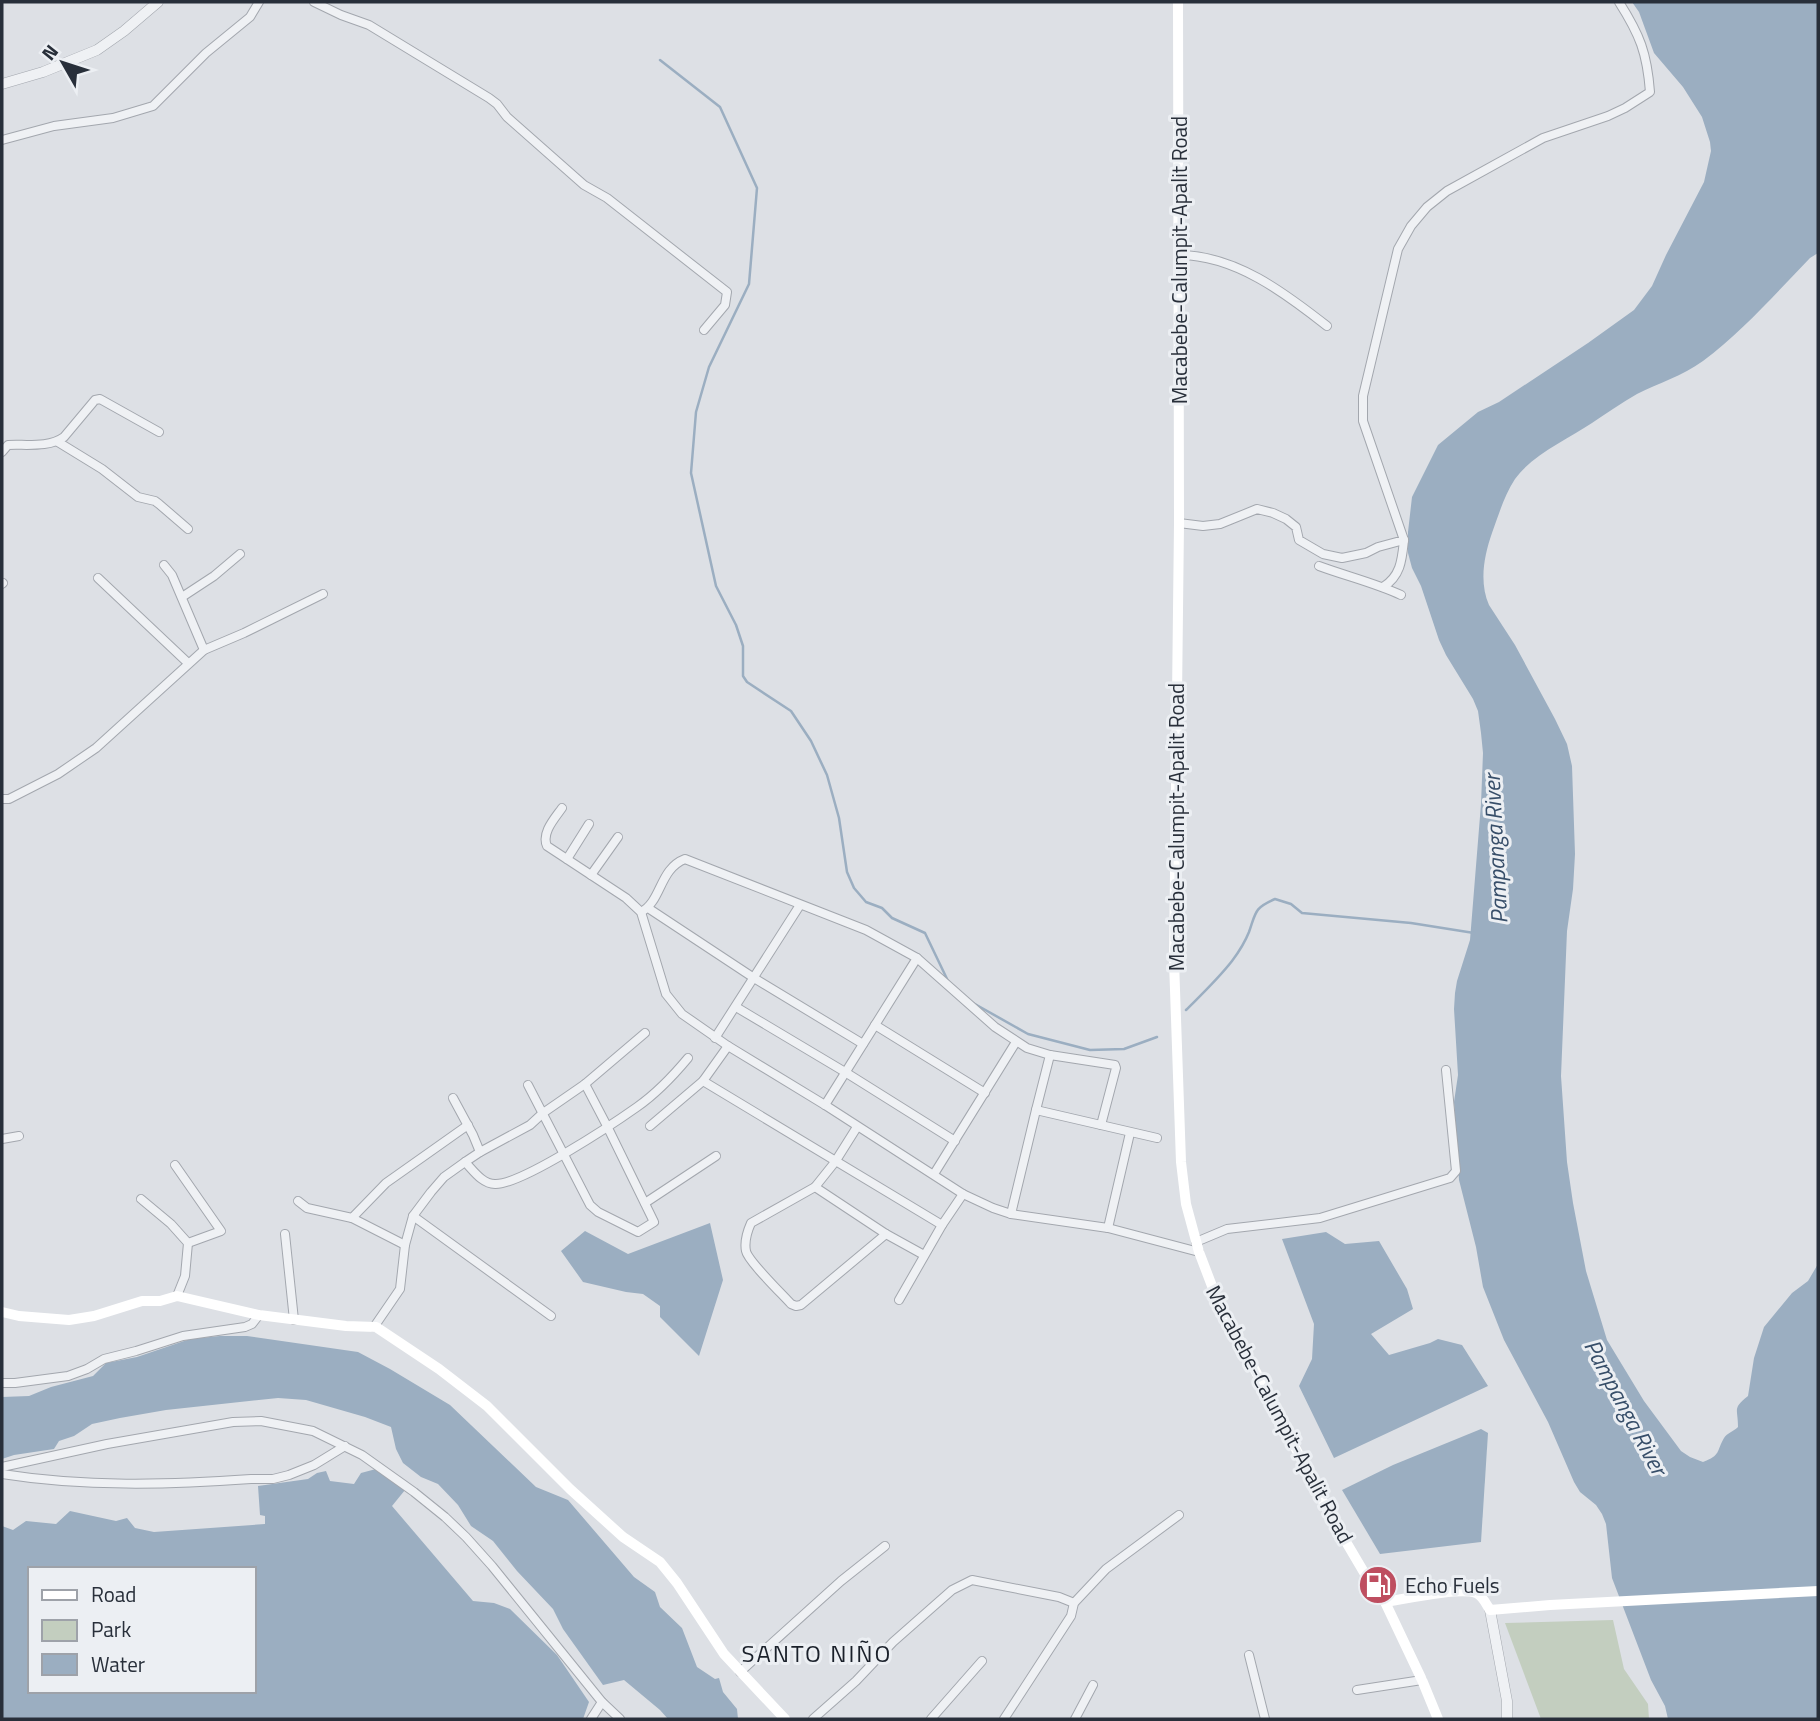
<svg xmlns="http://www.w3.org/2000/svg" width="1820" height="1721" viewBox="0 0 1820 1721" font-family="'Titillium Web',sans-serif">
	<style>
		.green { fill: #c3cebf }
		.water { fill: #9baec1; fill-rule: evenodd }
		.lines { fill: none; stroke-linecap: round; stroke-linejoin: round }
		.stream { stroke: #9baec1; stroke-width: 2.5 }
		.minor-casing { stroke: #a3a7ae; stroke-width: 10 }
		.tertiary-casing { stroke: #a3a7ae; stroke-width: 11 }
		.minor { stroke: #eff1f4; stroke-width: 8 }
		.tertiary { stroke: #eff1f4; stroke-width: 10 }
		.secondary { stroke: #fff; stroke-width: 10 }
		.labels { text-anchor: middle; dominant-baseline: central; stroke-width: 6; stroke-linejoin: round; paint-order: stroke }
		.street-label { font-size: 21px; fill: #282f3a; stroke: #eceff3 }
		.poi-label { font-size: 21px; fill: #282f3a; stroke: #eceff3; text-anchor: start }
		.water-label { font-size: 23px; font-style: italic; fill: #374e69; stroke: #eceff3 }
		.quarter-label { font-size: 24px; letter-spacing: 2px; fill: #1a202a; stroke: #eceff3 }
	</style>
	<rect width="100%" height="100%" fill="#dde0e5"/>
	<polygon class="green" points="1613,1620 1624,1669 1648,1704 1649,1719 1541,1719 1505,1623"/>
	<g class="water">
		<path d="M1632 2H1818V253L1810 258C1776 293 1743 331 1703 361 1682 376 1659 383 1637 394 1621 403 1607 413 1592 423 1568 439 1532 455 1515 479 1504 496 1499 514 1492 533 1484 556 1479 582 1489 605L1515 645 1555 719 1567 744 1572 766 1575 854 1573 889 1567 931 1561 1076 1567 1162 1573 1203 1586 1271 1607 1340 1644 1401 1681 1451 1690 1457 1703 1462C1721 1455 1716 1452 1724 1438 1727 1433 1734 1431 1738 1427 1738 1408 1732 1409 1748 1396L1754 1358 1764 1327 1792 1293 1808 1281 1818 1264V1719H1668L1665 1706 1651 1680 1612 1578 1606 1524 1602 1514 1596 1505 1580 1492 1574 1482 1548 1422 1504 1340 1483 1287 1476 1247 1459 1180 1454 1102 1458 1075 1454 1009 1455 993 1457 981 1470 940 1481 804 1483 753 1481 733 1478 711 1473 699 1446 655 1439 640 1421 586 1412 568 1408 553V532L1412 497 1438 445 1478 412 1499 402 1588 343 1634 310 1652 286 1666 255 1704 182 1711 151 1710 142 1702 117 1683 87 1654 53 1639 12Z"/>
		<polygon points="710,1223 723,1280 699,1356 660,1317 660,1306 643,1294 626,1292 583,1282 561,1251 585,1231 628,1254"/>
		<polygon points="1326,1232 1345,1244 1379,1241 1407,1289 1413,1309 1371,1334 1389,1355 1430,1343 1438,1339 1462,1345 1488,1386 1334,1458 1299,1386 1312,1359 1314,1324 1282,1239"/>
		<polygon points="220,1336 247,1336 358,1352 390,1369 450,1405 536,1487 568,1500 634,1577 655,1592 660,1607 682,1628 697,1667 715,1679 719,1678 723,1692 737,1709 738,1719 668,1719 660,1710 624,1680 603,1685 563,1629 553,1609 517,1571 493,1541 471,1526 458,1505 438,1484 421,1477 403,1463 396,1449 391,1427 365,1417 306,1400 278,1398 166,1410 120,1418 92,1424 74,1436 59,1441 54,1449 14,1455 2,1459 2,1397 29,1396 51,1387 93,1376 106,1363 137,1357 190,1339"/>
		<polygon points="1481,1429 1488,1433 1481,1542 1380,1554 1342,1490 1393,1465"/>
		<path d="M376 1469 405 1490 392 1506 473 1601 494 1603 510 1609 557 1655 589 1702 583 1719H2V1526L13 1530 26 1521 56 1524 70 1511 116 1521 127 1518 135 1528 154 1532 265 1524V1516L260 1515 258 1486 308 1479 317 1473 326 1471 330 1481 354 1484 361 1473ZM30 1569H254V1691H30Z"/>
	</g>
	<g class="lines">
		<g class="stream">
			<polyline points="660,60 720,107 757,188 749,284 709,367 696,412 691,473 716,586 736,625 743,646 743,676 747,682 791,711 811,741 827,775 839,818 847,872 854,888 866,902 882,908 892,918 925,933 948,981"/>
			<polyline points="973,1003 1028,1034 1090,1050 1124,1049 1157,1037"/>
			<path d="M1186 1010C1202 994 1218 979 1232 961 1238 953 1245 942 1249 932 1256 912 1254 908 1275 899L1291 904 1302 913 1411 923 1474 933"/>
		</g>
		<g class="minor-casing">
			<g id="minor">
				<polyline points="314,2 341,15 369,25 489,98 497,104 507,117 584,185 607,198 727,292 725,305 704,330"/>
				<polyline points="2,140 54,126 113,118 153,106 206,53 250,17 259,2"/>
				<path d="M1179 255C1235 255 1285 293 1327 326"/>
				<polyline points="58,442 102,469 138,497 155,501 159,504 188,529"/>
				<path d="M2 452 8 445C25 444 49 448 64 437L95 400 100 399 159 432"/>
				<path d="M1179 523 1203 526 1220 524 1257 509 1273 513 1286 519 1296 527 1299 540 1323 554 1342 558 1366 553 1378 547 1404 540 1363 421V396L1398 249 1411 226 1427 207 1447 191 1543 138 1608 116 1625 108 1650 92C1647 53 1640 35 1619 2"/>
				<polyline points="164,565 172,575 204,650"/>
				<path d="M1319 566C1346 576 1375 583 1401 595"/>
				<polyline points="98,578 188,663"/>
				<polyline points="2,584 3,583"/>
				<path d="M1383 587C1401 576 1402 559 1404 540"/>
				<polyline points="182,597 214,576 240,554"/>
				<polyline points="2,799 9,799 58,774 96,748 204,650 244,633 323,594"/>
				<path d="M562 808C555 818 541 833 547 846L626 898 641 912 666 994 682 1014 728 1046 825 1105 963 1194 993 1208 1011 1214 1108 1228 1199 1252"/>
				<polyline points="567,859 589,824"/>
				<polyline points="591,875 618,837"/>
				<polyline points="648,908 754,978 863,1044"/>
				<path d="M641 912C662 901 659 869 685 859L866 930 917 958 995 1027 1027 1048 1050 1055 1115 1065 1116 1068 1101 1125"/>
				<polyline points="736,1007 845,1072 955,1141"/>
				<polyline points="875,1025 985,1093"/>
				<polyline points="715,1038 800,905"/>
				<polyline points="703,1081 942,1225"/>
				<polyline points="528,1085 590,1205 598,1212 638,1232 654,1222 607,1126 585,1084"/>
				<polyline points="453,1098 473,1135 480,1152"/>
				<polyline points="825,1105 917,958"/>
				<polyline points="1036,1110 1157,1138"/>
				<polyline points="650,1126 703,1081 728,1046"/>
				<path d="M857 1127 835 1162 815 1187 751 1223C747 1232 744 1241 746 1251 748 1261 782 1294 791 1304L796 1306 801 1305 886 1234"/>
				<polyline points="2,1139 19,1136"/>
				<path d="M465 1162C473 1170 482 1184 495 1184 521 1185 613 1124 637 1107 657 1093 673 1076 688 1058"/>
				<polyline points="175,1165 221,1231 188,1243"/>
				<polyline points="934,1174 1016,1042"/>
				<polyline points="815,1187 886,1234 924,1255"/>
				<polyline points="141,1199 171,1224 188,1243 185,1276 177,1296"/>
				<polyline points="298,1201 307,1208 352,1218 386,1183 468,1125"/>
				<polyline points="645,1203 716,1156"/>
				<polyline points="1011,1214 1036,1110 1050,1055"/>
				<polyline points="413,1216 551,1316"/>
				<polyline points="352,1218 405,1245"/>
				<polyline points="1108,1228 1130,1133"/>
				<polyline points="285,1234 294,1320"/>
				<polyline points="1196,1242 1227,1229 1320,1218 1450,1178 1456,1171 1446,1070"/>
				<polyline points="899,1300 942,1225 963,1194"/>
				<polyline points="374,1327 400,1289 405,1245 413,1216 431,1192 444,1177 465,1162 480,1152 530,1125 543,1113 585,1084 645,1033"/>
				<polyline points="2,1383 15,1383 68,1376 87,1369 104,1359 136,1351 183,1336 245,1327 252,1324 259,1315"/>
				<polyline points="2,1467 107,1444 233,1422 261,1421 313,1431 362,1455 414,1492 445,1517 466,1537 492,1566 602,1702 620,1719"/>
				<path d="M2 1474C84 1487 168 1485 251 1479H273L289 1475 314 1465 345 1446"/>
				<polyline points="1249,1655 1265,1719"/>
				<polyline points="740,1672 841,1581 885,1546"/>
				<polyline points="1357,1690 1422,1680"/>
				<polyline points="591,1719 602,1702"/>
				<polyline points="813,1719 856,1681 893,1642 952,1590 972,1580 1059,1597 1074,1603"/>
				<polyline points="931,1719 982,1661"/>
				<polyline points="1004,1719 1071,1616 1074,1603 1106,1569 1179,1515"/>
				<polyline points="1075,1719 1093,1685"/>
			</g>
		</g>
		<g class="tertiary-casing">
			<g id="tertiary">
				<polyline points="2,84 43,72 97,50 124,31 158,2"/>
				<polyline points="1490,1610 1507,1701 1507,1719"/>
			</g>
		</g>
		<use href="#minor" class="minor"/>
		<use href="#tertiary" class="tertiary"/>
		<g class="secondary">
			<polyline points="1178,2 1179,523 1174,961 1181,1162 1186,1204 1199,1252 1220,1307 1240,1341 1329,1513 1375,1591 1385,1602 1422,1680 1438,1719"/>
			<polyline points="2,1312 19,1316 69,1320 94,1316 142,1301 160,1301 177,1296 259,1315 346,1326 376,1327 439,1369 487,1406 570,1489 623,1537 660,1562 677,1583 724,1654 785,1719"/>
			<path d="M1385 1602C1405 1599 1459 1587 1476 1593 1483 1596 1486 1604 1490 1610L1550 1605 1818 1591"/>
		</g>
	</g>
	<defs>
		<g id="fuel-disc" transform="scale(2.0125)"><circle r="9.5" fill="#be4e60" stroke="#eceff3"/><path d="M-5.5-6h7V0h2V4h1.3V-2.5L3-4.5l.8-.8L6-3V5H2.5V1h-1V6h-7ZM-4.2-4.7v3.2H.2V-4.7Z" fill="#fff"/></g>
	</defs>
	<g fill-rule="evenodd">
		<use href="#fuel-disc" x="1378" y="1585"/>
	</g>
	<g class="labels">
		<g class="street-label">
			<text transform="translate(1179 260) rotate(-90)">Macabebe-Calumpit-Apalit Road</text>
			<text transform="translate(1176 827) rotate(-90)">Macabebe-Calumpit-Apalit Road</text>
			<text transform="translate(1280 1414) rotate(62)">Macabebe-Calumpit-Apalit Road</text>
		</g>
		<g class="poi-label">
			<text x="1405" y="1585">Echo Fuels</text>
		</g>
		<g class="water-label">
			<text transform="translate(1495 849) rotate(-93)">Pampanga River</text>
			<text transform="translate(1626 1407) rotate(62)">Pampanga River</text>
		</g>
		<g class="quarter-label">
			<text x="817" y="1653">SANTO NIÑO</text>
		</g>
	</g>
	<rect width="1820" height="1721" fill="none" stroke="#282f3a" stroke-width="7"/>
	<rect x="28" y="1567" width="228" height="126" fill="#eceff3" stroke="#9ea2a9" stroke-width="2"/>
	<rect x="42" y="1590" width="35" height="10" fill="#ffffff" stroke="#9ea2a9" stroke-width="2"/>
	<text x="91" y="1602" font-size="21" fill="#282f3a">Road</text>
	<rect x="42" y="1620" width="35" height="21" fill="#c3cebf" stroke="#9ea2a9" stroke-width="2"/>
	<text x="91" y="1637" font-size="21" fill="#282f3a">Park</text>
	<rect x="42" y="1654" width="35" height="21" fill="#9baec1" stroke="#9ea2a9" stroke-width="2"/>
	<text x="91" y="1672" font-size="21" fill="#282f3a">Water</text>
	<g transform="translate(63 63) rotate(309)" stroke="#eceff3" stroke-width="5" paint-order="stroke">
	<path d="M0-5L12 26L0 18L-12 26Z" fill="#282f3a"/>
	<text y="-10" font-size="19" font-weight="bold" text-anchor="middle" fill="#282f3a">N</text>
	</g>
</svg>
